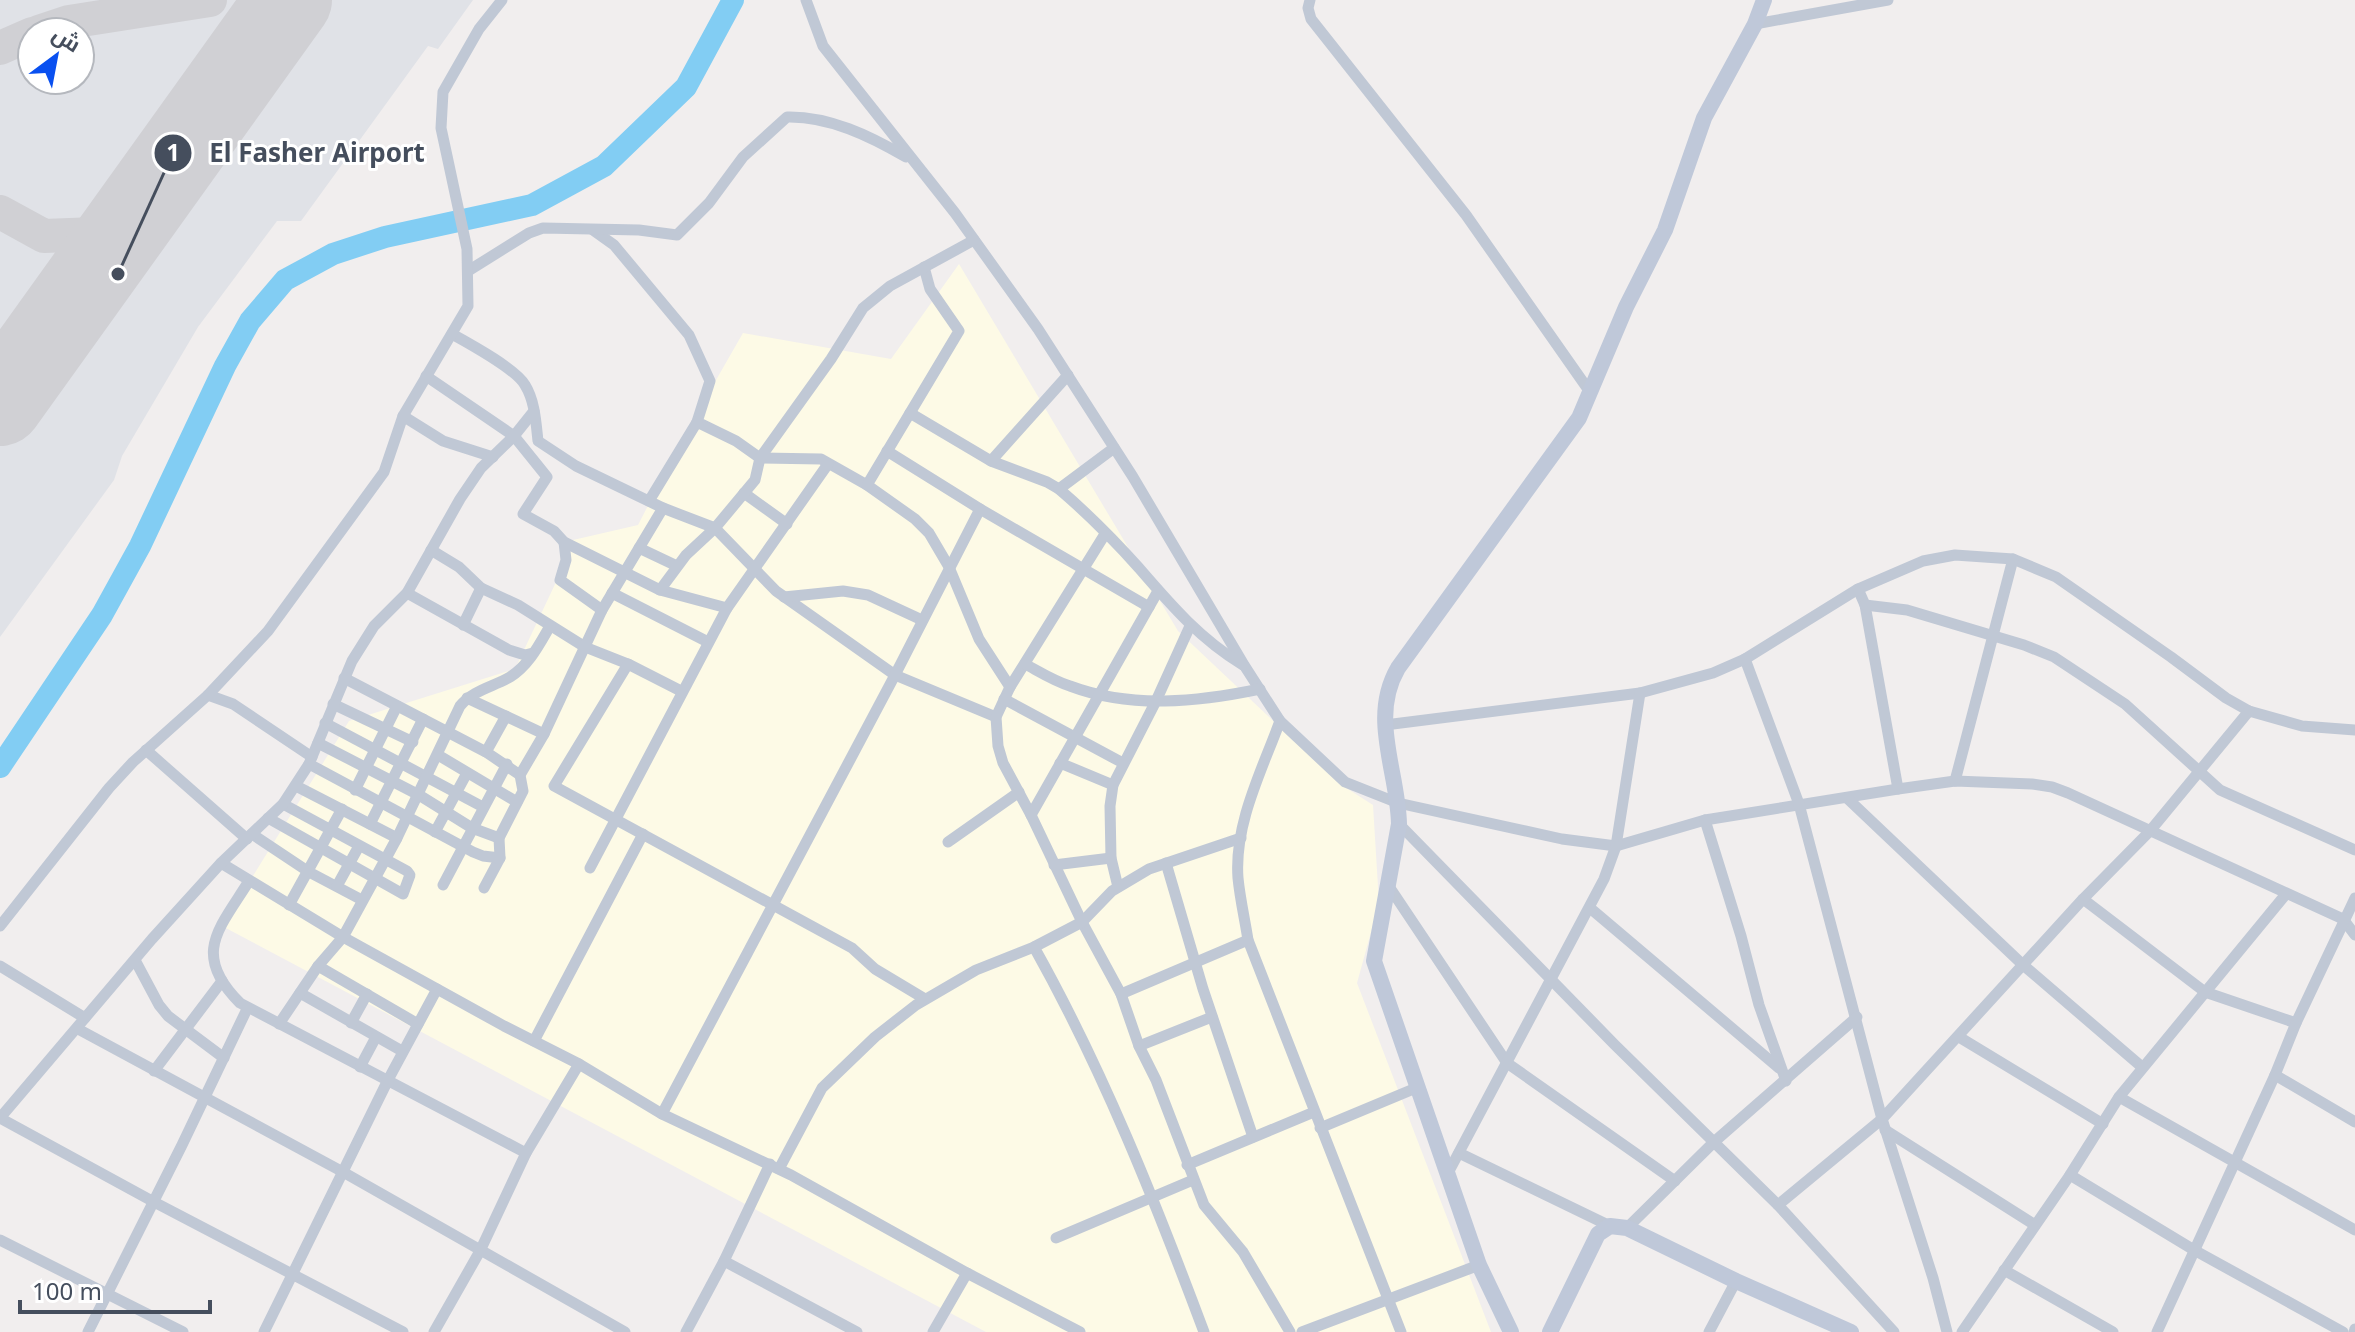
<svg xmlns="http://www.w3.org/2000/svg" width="2355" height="1332" viewBox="0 0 2355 1332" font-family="'Noto Sans',Cairo,sans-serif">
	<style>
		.commercial { fill: #fdfae6 }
		.airport { fill: #e0e2e7; fill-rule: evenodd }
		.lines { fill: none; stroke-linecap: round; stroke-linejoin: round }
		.river { stroke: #82cdf3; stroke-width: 22 }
		.taxiway { stroke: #d0d0d4; stroke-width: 34 }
		.runway { stroke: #d0d0d4; stroke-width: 86 }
		.street { stroke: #c0c8d5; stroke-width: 11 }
		.secondary { stroke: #bfc8d9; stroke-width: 16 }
		.leader { fill: none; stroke: #454e5d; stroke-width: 3 }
		.callout-dot { fill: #454e5d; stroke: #fff; stroke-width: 3 }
		.mark-label { font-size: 24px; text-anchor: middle; font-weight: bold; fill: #fff }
		.callout-label { font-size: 26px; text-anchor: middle; font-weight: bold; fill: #454e5d; stroke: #fff; stroke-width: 6; stroke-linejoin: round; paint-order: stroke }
	</style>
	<rect width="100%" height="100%" fill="#f1eeee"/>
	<polygon class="commercial" points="959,264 1178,631 1340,784 1373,805 1379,903 1357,983 1491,1332 986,1332 222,926 349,721 515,669 557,580 573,540 638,525 685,434 743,333 891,359"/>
	<path class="airport" d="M0 0H473L438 49 428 46 301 221H277L198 327 122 456 114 480 0 637ZM32 32H80V80H32Z"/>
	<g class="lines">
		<polyline class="river" points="0,767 102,615 140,546 225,366 250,321 285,280 333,254 385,237 532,205 604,166 686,87 733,0"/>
		<g class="taxiway">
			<polyline points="39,32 69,22 210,0"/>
			<polyline points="0,48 32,34"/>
			<polyline points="0,212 44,236 122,233"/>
		</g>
		<polyline class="runway" points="0,403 289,0"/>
		<g class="street">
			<polyline points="806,0 823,46 955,213 1038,329 1133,477 1244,665 1280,721 1345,782 1398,803 1562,839 1616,846 1705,820 1898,789 1955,781 2032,784 2052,787 2068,793 2343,919 2355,935"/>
			<polyline points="1310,0 1308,8 1311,19 1466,215 1590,392"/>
			<polyline points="1755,24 1888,0"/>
			<polyline points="593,230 614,245 689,335 710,381 697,422 736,441 760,458 821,459 867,485 915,519 929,533 949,567 979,639 1010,687"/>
			<path d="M468 271 529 233 543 228 639 230 677 235 709 203 743 157 787 117C829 116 870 136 906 157"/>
			<path d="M452 334C470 344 516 369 525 385 535 401 536 423 538 441L576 466 663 508 715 528 776 591 895 675 996 717"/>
			<polyline points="426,376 514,436 547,477 523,514 554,531 564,542 660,590 727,608"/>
			<path d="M910 413 991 461 1047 482 1059 489C1087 513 1114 540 1139 568 1171 605 1200 639 1243 665"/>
			<polyline points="403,416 443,441 493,457"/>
			<polyline points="887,451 980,509 1149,607"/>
			<polyline points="991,461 1068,375"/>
			<polyline points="867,485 959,331 930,289 924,267"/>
			<polyline points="1059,489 1114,448"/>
			<polyline points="744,493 787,524"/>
			<polyline points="649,501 697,422"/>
			<polyline points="1105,534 1010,687 996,717 998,746 1003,763 1031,815 1082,922 1121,994 1139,1046 1156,1080 1204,1205 1243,1252 1290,1332"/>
			<polyline points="564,542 566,560 560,580 602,610"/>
			<polyline points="639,548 677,566"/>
			<polyline points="431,550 459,567 481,588 518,605 585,647 628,664 681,691"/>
			<polyline points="1858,589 1865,605 1898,789"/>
			<polyline points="660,590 686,555 715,528 755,480 760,458 831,359 863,308 890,286 974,240"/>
			<polyline points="407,593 509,650 525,655 533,653"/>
			<polyline points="612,593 708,642"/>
			<polyline points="784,597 843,591 868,595 922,620"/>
			<polyline points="1865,605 1907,610 2024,645 2054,657 2125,704 2220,790 2355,850"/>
			<polyline points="463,625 481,588"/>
			<polyline points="1745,659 1799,804 1882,1119 1933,1278 1947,1332"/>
			<polyline points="628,664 554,786 852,948 875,969 925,999"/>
			<path d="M1025 664C1040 672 1054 681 1070 686 1131 709 1198 702 1260 689"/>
			<polyline points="344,678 486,752 520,775 523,791 499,838 500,858 484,888"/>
			<polyline points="208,695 233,704 312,757"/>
			<polyline points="467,698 544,734"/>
			<polyline points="1004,699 1123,763"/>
			<polyline points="333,704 413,742"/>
			<path d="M1280 721C1262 770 1234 824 1238 878 1240 899 1245 920 1248 940L1401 1332"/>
			<polyline points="325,723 483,807"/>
			<polyline points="1385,725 1640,693 1713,673 1745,659 1858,589 1923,561 1955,555 2013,559 2056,577 2171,657 2226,698 2249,711 2302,726 2355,730"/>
			<polyline points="318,743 419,795 472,828 499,838"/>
			<polyline points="146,750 247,839"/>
			<polyline points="486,752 506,716"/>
			<polyline points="438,755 517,802"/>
			<polyline points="1060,763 1113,785"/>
			<polyline points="309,764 473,852 483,856 500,858"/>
			<polyline points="520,775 544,734 602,610 663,508"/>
			<polyline points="1955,781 2013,559"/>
			<polyline points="296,786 397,838"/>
			<polyline points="355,790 397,706"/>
			<polyline points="1848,799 2022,964 2142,1067"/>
			<polyline points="1031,815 1158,591"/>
			<polyline points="268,818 403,894 410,875 407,871 283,804"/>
			<polyline points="1705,820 1741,936 1759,1005 1786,1081"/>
			<polyline points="370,824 423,719"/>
			<polyline points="1399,824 1615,1045 1778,1205 1894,1332"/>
			<polyline points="435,832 467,773"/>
			<polyline points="252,834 309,872 362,900"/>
			<polyline points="948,842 1019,792"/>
			<polyline points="221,863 343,937 504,1026 579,1064 662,1114 791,1175 967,1273 1080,1332"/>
			<polyline points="1166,863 1203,989 1253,1137"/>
			<polyline points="1054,865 1111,858"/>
			<polyline points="590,868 727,608 828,464"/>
			<path d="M249 881C219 929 191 954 240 1003L526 1153"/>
			<polyline points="443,885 507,764"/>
			<polyline points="1388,885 1507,1063 1675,1181"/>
			<polyline points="337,886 359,846"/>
			<polyline points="1118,887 1111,858 1110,806 1113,785 1156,701 1190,626"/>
			<polyline points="2083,899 2205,992 2296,1023"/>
			<polyline points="289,905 342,809"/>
			<polyline points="1590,908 1779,1068"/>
			<polyline points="0,926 109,788 133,762 208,695 268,631 384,472 403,416 468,306 467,249 441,128 443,92 479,29 502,0"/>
			<path d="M1034 947C1103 1070 1155 1201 1204 1332"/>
			<polyline points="135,960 159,1005 168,1016 224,1058"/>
			<polyline points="0,966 85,1018"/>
			<polyline points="318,966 418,1024"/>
			<polyline points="300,993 402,1051"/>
			<polyline points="1121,994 1248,940"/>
			<polyline points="351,1023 367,994"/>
			<path d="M279 1024 318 966 343 937 397 838 460 706C473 690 493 687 510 677 529 665 539 645 550 626"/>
			<polyline points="78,1029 343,1172 625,1332"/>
			<polyline points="1959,1037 2103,1124"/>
			<polyline points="534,1041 643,834"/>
			<polyline points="1139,1046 1212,1017"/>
			<polyline points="360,1067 376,1037"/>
			<polyline points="154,1071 222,981"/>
			<polyline points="2275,1075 2355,1122"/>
			<polyline points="2119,1097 2355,1230"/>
			<polyline points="662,1114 895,675 980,509"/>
			<polyline points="0,1118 152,939 221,863 283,804 309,764 352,661 374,626 407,593 460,499 481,468 514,436 534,411"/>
			<polyline points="0,1118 154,1202 403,1332"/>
			<polyline points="1320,1128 1416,1088"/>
			<polyline points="1885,1130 2035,1225"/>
			<polyline points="1459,1153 1610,1226"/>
			<polyline points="1187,1165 1314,1112"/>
			<polyline points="779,1169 822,1088 875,1037 916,1005 976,970 1034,947 1082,922 1112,891 1149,869 1241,838"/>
			<polyline points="1448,1173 1604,879 1616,846 1640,693"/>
			<polyline points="2070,1175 2194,1250 2343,1332"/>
			<polyline points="1778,1205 1882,1119 2083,899 2150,831 2249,711"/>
			<polyline points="1627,1228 1714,1142 1857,1017"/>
			<polyline points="1056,1238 1193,1180"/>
			<polyline points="0,1240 183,1332"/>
			<polyline points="724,1261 857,1332"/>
			<polyline points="2004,1270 2113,1332"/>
			<polyline points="88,1332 182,1145 247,1009"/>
			<polyline points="264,1332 388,1080 437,989"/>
			<polyline points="434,1332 480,1251 526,1153 579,1064"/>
			<polyline points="686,1332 724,1261 770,1164"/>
			<polyline points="933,1332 967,1273"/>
			<polyline points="1302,1332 1479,1265"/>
			<polyline points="1709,1332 1736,1281"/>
			<polyline points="1962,1332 2070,1175 2119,1097 2286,894"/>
			<polyline points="2157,1332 2275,1075 2296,1023 2355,898"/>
			<polyline points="2354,1332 2355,1329"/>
		</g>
		<g class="secondary">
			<path d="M1511 1332 1479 1265 1374 961 1399 824C1398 771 1369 718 1398 668L1579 418 1626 307 1665 230 1704 118 1755 24 1764 0"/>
			<polyline points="1550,1332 1598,1234 1610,1226 1627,1228 1736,1281 1851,1332"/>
		</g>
	</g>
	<path class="leader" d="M118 274L173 153"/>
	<g class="callout-dot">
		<circle cx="118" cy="274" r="8"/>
		<circle cx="173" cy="153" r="20"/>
	</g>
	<g class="mark-label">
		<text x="173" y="161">1</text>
	</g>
	<g class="callout-label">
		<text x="317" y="162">El Fasher Airport</text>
	</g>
	<g transform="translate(56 56) rotate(32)"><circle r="38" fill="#ffffff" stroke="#b5b8be" stroke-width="2"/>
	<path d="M0-6L14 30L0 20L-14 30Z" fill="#0950f0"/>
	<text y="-12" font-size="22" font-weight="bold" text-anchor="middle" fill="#454e5d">ش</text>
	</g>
	<path d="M20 1300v12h190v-12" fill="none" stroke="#454e5d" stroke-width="4"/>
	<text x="32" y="1300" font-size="24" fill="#454e5d" stroke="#ffffff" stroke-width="6" paint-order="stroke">100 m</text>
</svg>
